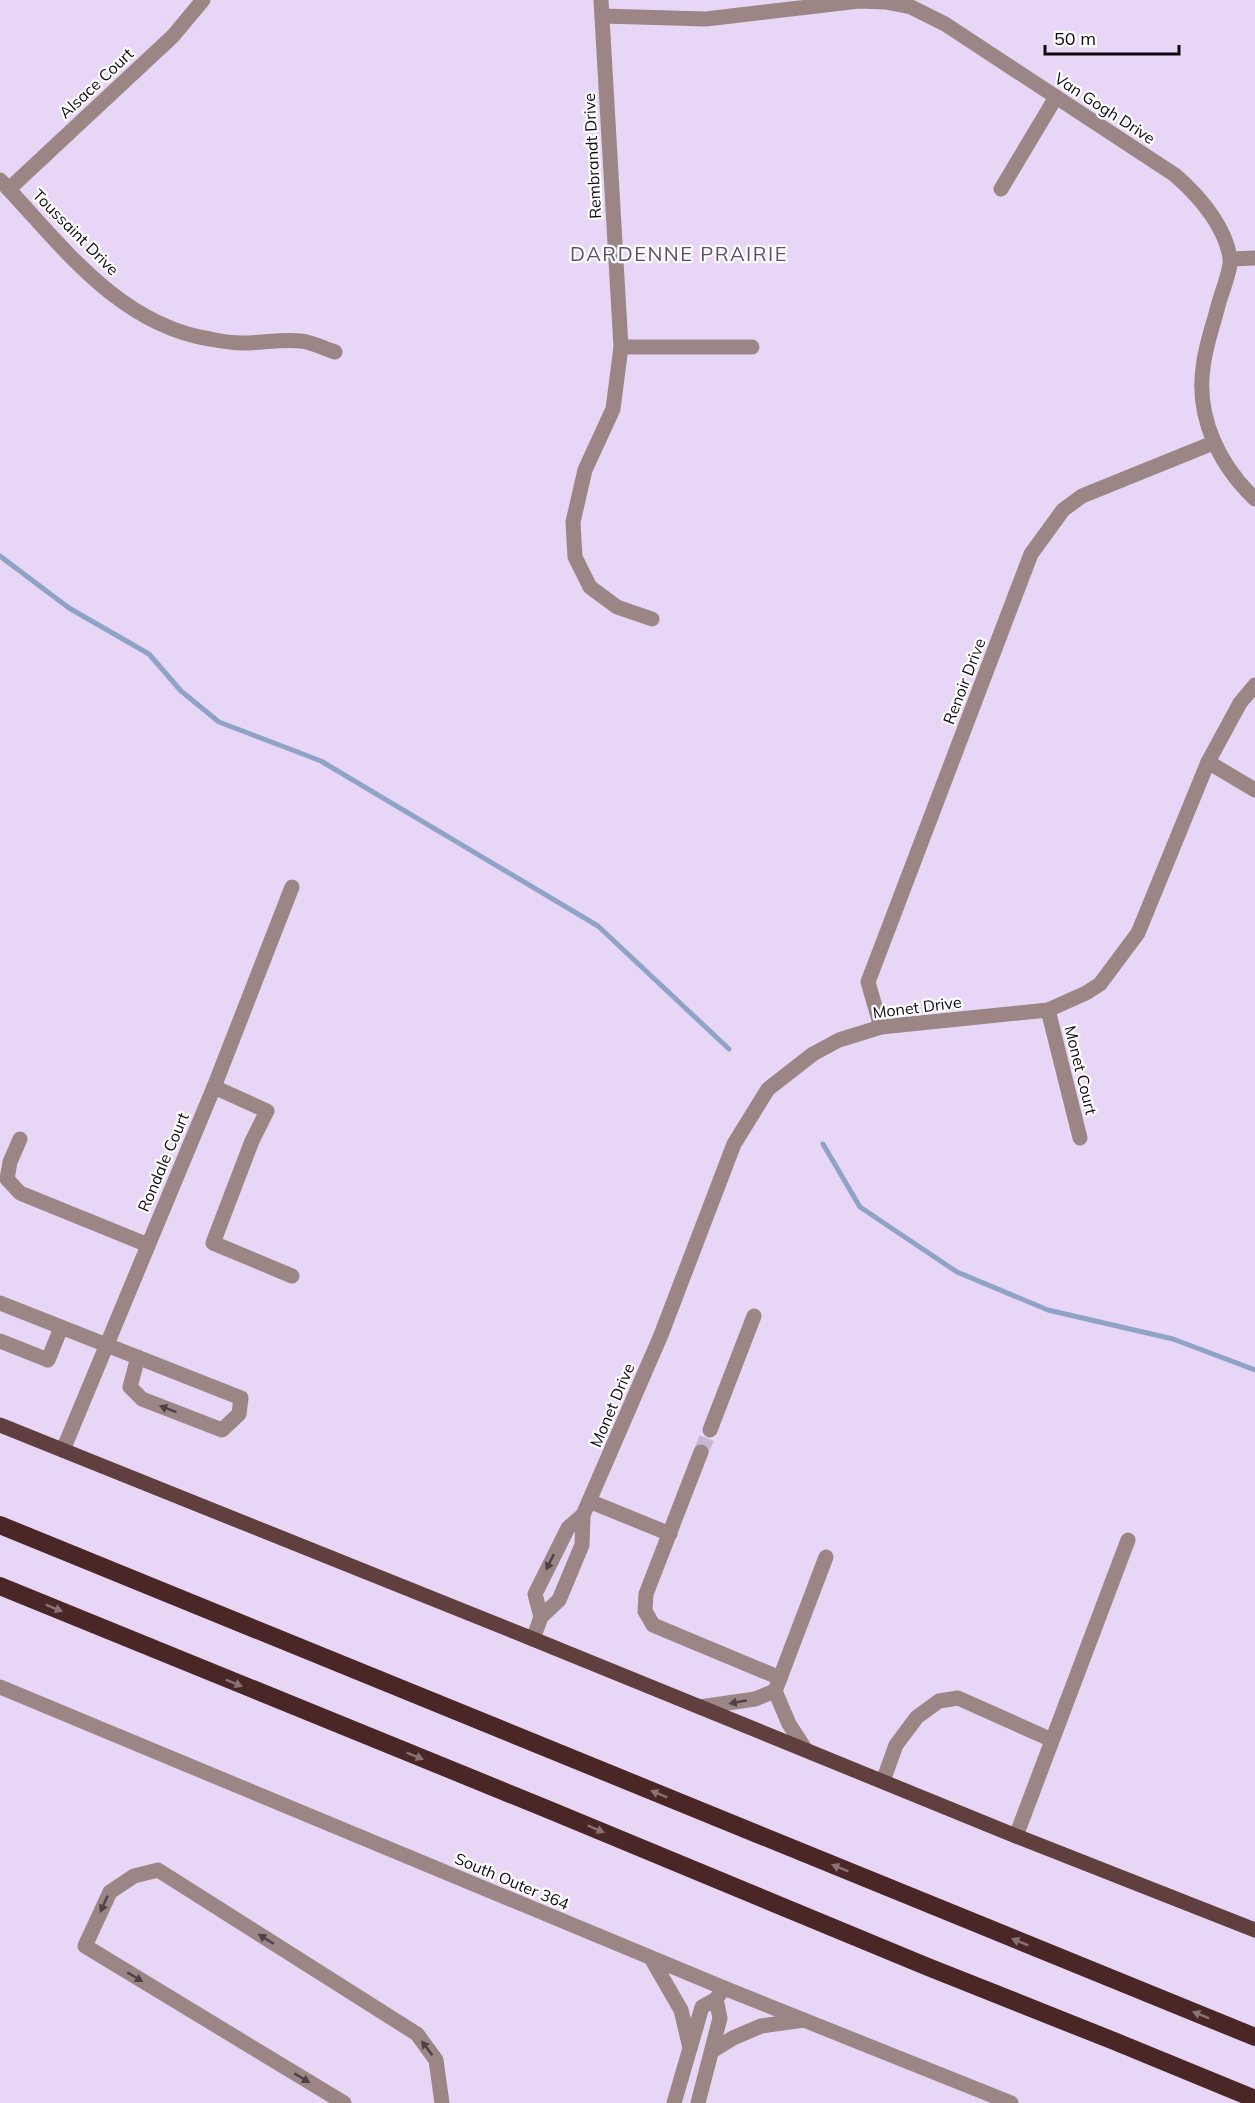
<svg xmlns="http://www.w3.org/2000/svg" width="1255" height="2103" viewBox="0 0 1255 2103" font-family="Mulish,sans-serif">
	<style>
		.lines { fill: none; stroke-linecap: round; stroke-linejoin: round }
		.stream { stroke: #8ea3c6; stroke-width: 5 }
		.minor-tunnel { stroke: #c7b7d5; stroke-width: 15; stroke-dasharray: 15 8; stroke-linecap: butt }
		.minor { stroke: #9b8685; stroke-width: 15 }
		.major { stroke: #603f3e; stroke-width: 15 }
		.highway { stroke: #4b2626; stroke-width: 18 }
		.oneway { fill: #4d4146 }
		.oneway2 { fill: #8a7272 }
		.labels { text-anchor: middle; dominant-baseline: central; stroke-width: 4.5; stroke-linejoin: round; paint-order: stroke }
		.street-label { font-size: 16px; fill: #0e0813; stroke: #fff }
		.quarter-label { font-size: 20px; letter-spacing: 1.5px; fill: #5c4d69; stroke: #fff }
	</style>
	<rect width="100%" height="100%" fill="#e8d6f7"/>
	<g class="lines">
		<g class="stream">
			<polyline points="0,556 69,608 149,654 181,691 219,722 321,761 598,926 729,1049"/>
			<polyline points="823,1144 860,1207 957,1272 1048,1310 1173,1339 1255,1370"/>
		</g>
		<polyline class="minor-tunnel" points="701,1452 710,1430"/>
		<g class="minor">
			<polyline points="601,0 621,347 613,409 585,470 573,522 575,557 590,587 617,607 652,619"/>
			<path d="M602 16 706 19 859 1 886 2 911 7 945 24 1175 175C1199 196 1224 225 1230 257 1232 268 1221 294 1218 306 1213 326 1205 347 1203 368 1196 418 1220 466 1255 499"/>
			<path d="M0 180C60 243 117 324 210 339 220 341 231 343 242 343 261 343 282 339 301 341 312 342 325 349 335 352"/>
			<polyline points="9,189 173,36 203,0"/>
			<polyline points="1001,189 1056,97"/>
			<polyline points="1230,259 1255,258"/>
			<polyline points="621,347 752,347"/>
			<polyline points="1208,762 1255,790"/>
			<polyline points="1048,1010 1080,1138"/>
			<polyline points="881,1027 868,982 1031,554 1063,510 1082,496 1213,443"/>
			<polyline points="214,1087 267,1111 252,1141 213,1243 292,1276"/>
			<polyline points="20,1139 10,1162 7,1179 20,1193 148,1245"/>
			<polyline points="0,1303 241,1398 239,1414 222,1430 142,1399 130,1387 138,1357"/>
			<polyline points="0,1341 48,1360 61,1328"/>
			<polyline points="710,1430 754,1316"/>
			<polyline points="63,1450 214,1087 292,887"/>
			<polyline points="701,1452 646,1594 645,1611 653,1625 780,1678 775,1691 789,1724 806,1750"/>
			<polyline points="589,1501 670,1534"/>
			<polyline points="541,1617 535,1594 568,1528 583,1515"/>
			<polyline points="533,1639 541,1617 559,1600 582,1545 583,1515 661,1335 734,1144 768,1089 813,1054 839,1040 881,1027 1048,1010 1086,993 1100,984 1138,933 1208,762 1240,703 1255,685"/>
			<polyline points="780,1678 826,1557"/>
			<polyline points="0,1687 724,1988 1011,2103"/>
			<polyline points="700,1707 755,1699 775,1691"/>
			<polyline points="883,1781 896,1745 917,1717 939,1701 958,1698 1052,1740"/>
			<polyline points="1016,1836 1128,1540"/>
			<polyline points="651,1958 681,2010 690,2048"/>
			<polyline points="712,2051 733,2038 761,2026 804,2020"/>
			<polyline points="344,2103 85,1946 110,1892 134,1876 158,1870 417,2034 436,2060 442,2103"/>
			<polyline points="674,2103 702,2007 716,1999 724,1988"/>
			<polyline points="698,2103 720,2018 716,1999"/>
		</g>
		<polyline class="major" points="0,1425 533,1639 1016,1836 1255,1930"/>
		<g class="highway">
			<polyline points="0,1525 1255,2037"/>
			<polyline points="0,1586 547,1809 928,1967 1114,2041 1255,2099"/>
		</g>
	</g>
	<defs><path id="oneway-solid" d="M-6-.8H1V-3.2L6.5 0L1 3.2V.8H-6Z" transform="scale(1.5)"/></defs>
	<g class="oneway">
		<use href="#oneway-solid" transform="translate(168 1409) rotate(-159)"/>
		<use href="#oneway-solid" transform="translate(550 1562) rotate(116)"/>
		<use href="#oneway-solid" transform="translate(738 1702) rotate(170)"/>
		<use href="#oneway-solid" transform="translate(104 1904) rotate(114)"/>
		<use href="#oneway-solid" transform="translate(266 1939) rotate(-148)"/>
		<use href="#oneway-solid" transform="translate(135 1977) rotate(31)"/>
		<use href="#oneway-solid" transform="translate(427 2048) rotate(-127)"/>
		<use href="#oneway-solid" transform="translate(302 2078) rotate(31)"/>
	</g>
	<g class="oneway2">
		<use href="#oneway-solid" transform="translate(54 1608) rotate(22)"/>
		<use href="#oneway-solid" transform="translate(234 1683) rotate(22)"/>
		<use href="#oneway-solid" transform="translate(415 1756) rotate(22)"/>
		<use href="#oneway-solid" transform="translate(659 1794) rotate(-158)"/>
		<use href="#oneway-solid" transform="translate(596 1829) rotate(23)"/>
		<use href="#oneway-solid" transform="translate(840 1868) rotate(-158)"/>
		<use href="#oneway-solid" transform="translate(1020 1942) rotate(-158)"/>
		<use href="#oneway-solid" transform="translate(1201 2015) rotate(-158)"/>
	</g>
	<g class="labels">
		<g class="street-label">
			<text transform="translate(96 83) rotate(-43)">Alsace Court</text>
			<text transform="translate(1105 108) rotate(33)">Van Gogh Drive</text>
			<text transform="translate(592 156) rotate(-93)">Rembrandt Drive</text>
			<text transform="translate(76 232) rotate(45)">Toussaint Drive</text>
			<text transform="translate(964 681) rotate(-69)">Renoir Drive</text>
			<text transform="translate(917 1007) rotate(-7)">Monet Drive</text>
			<text transform="translate(1081 1070) rotate(76)">Monet Court</text>
			<text transform="translate(163 1162) rotate(-67)">Rondale Court</text>
			<text transform="translate(612 1405) rotate(-67)">Monet Drive</text>
			<text transform="translate(512 1881) rotate(23)">South Outer 364</text>
		</g>
		<g class="quarter-label">
			<text x="679" y="253">DARDENNE PRAIRIE</text>
		</g>
	</g>
	<path d="M1045 45v9h134v-9" fill="none" stroke="#0e0813" stroke-width="3"/>
	<text x="1054" y="45" font-size="18" fill="#0e0813" stroke="#ffffff" stroke-width="4.5" paint-order="stroke">50 m</text>
</svg>
